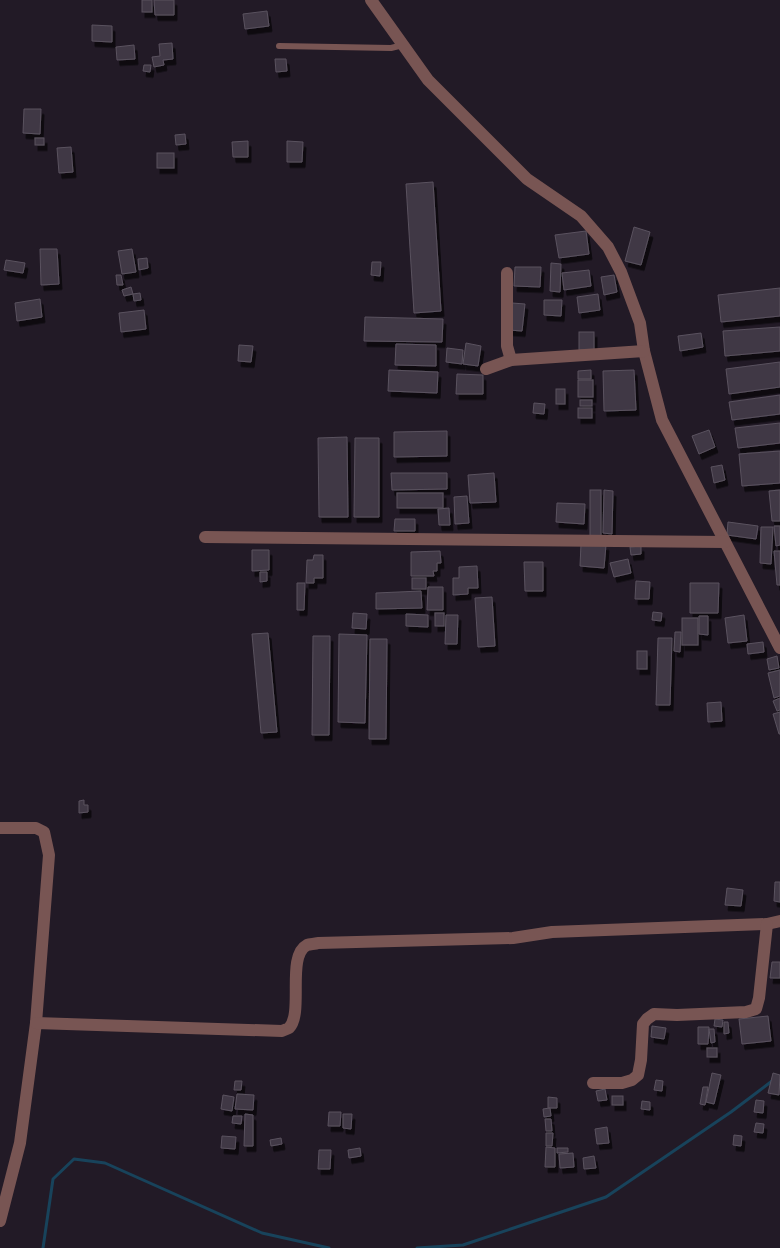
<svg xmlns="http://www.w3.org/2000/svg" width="780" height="1248" viewBox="0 0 780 1248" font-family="'Nunito Sans',sans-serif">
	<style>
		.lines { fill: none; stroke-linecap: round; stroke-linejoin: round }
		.stream { stroke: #18435b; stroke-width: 3 }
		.building { fill: #403845; stroke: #5a525f; filter: url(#shadow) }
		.service { stroke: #785553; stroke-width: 6 }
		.minor { stroke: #785553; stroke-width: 12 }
	</style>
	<defs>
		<filter id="shadow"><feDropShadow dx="3" dy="5.5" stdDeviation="0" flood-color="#0009"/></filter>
	</defs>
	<rect width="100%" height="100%" fill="#221a26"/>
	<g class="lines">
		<g class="stream">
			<polyline points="43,1248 53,1179 74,1159 105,1163 262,1233 329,1248"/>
			<polyline points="417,1248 463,1245 606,1197 731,1112 772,1081"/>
		</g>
	</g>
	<g class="building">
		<rect x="142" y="0" width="10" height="12"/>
		<polygon points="154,0 174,0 174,15 155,15"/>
		<polygon points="267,11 269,26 245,29 243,14"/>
		<polygon points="92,25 112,26 112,42 92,41"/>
		<polygon points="172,43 173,59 163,60 164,65 154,67 152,57 160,56 159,44"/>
		<polygon points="134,45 135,59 117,60 116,47"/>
		<polygon points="275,59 286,59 287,71 276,72"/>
		<polygon points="144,65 151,65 150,72 143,71"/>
		<polygon points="24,109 41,109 40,134 23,133"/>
		<polygon points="185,134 186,144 176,145 175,135"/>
		<rect x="35" y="138" width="9" height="7"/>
		<polygon points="248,141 248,157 233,157 232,142"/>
		<polygon points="287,141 303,142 302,162 287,162"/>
		<polygon points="71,147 73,172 59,173 57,148"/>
		<rect x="157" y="153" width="17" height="15"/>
		<polygon points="433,182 441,311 414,313 406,184"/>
		<polygon points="634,227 650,232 641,265 625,261"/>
		<polygon points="586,231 589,254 559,258 555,235"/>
		<polygon points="40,249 57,249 59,284 41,285"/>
		<polygon points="132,249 136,272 122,274 118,251"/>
		<polygon points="147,258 148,268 139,270 138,259"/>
		<polygon points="6,260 25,263 23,273 4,270"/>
		<polygon points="372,262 381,262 380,276 371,275"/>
		<polygon points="551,263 561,264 560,292 550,291"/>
		<polygon points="515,267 541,267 540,287 514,286"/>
		<polygon points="589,270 591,286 564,290 562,273"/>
		<polygon points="116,275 121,275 123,285 117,285"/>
		<polygon points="614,275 617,292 604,295 601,277"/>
		<polygon points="131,287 133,294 124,296 122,290"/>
		<polygon points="780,288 780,316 721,322 718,295"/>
		<polygon points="140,293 141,300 134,301 133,294"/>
		<polygon points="598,294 600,310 579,313 577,297"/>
		<polygon points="40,299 42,317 17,321 15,303"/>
		<polygon points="544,300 562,300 561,316 544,315"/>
		<polygon points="512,303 525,304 522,331 509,330"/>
		<polygon points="144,310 146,329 121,332 119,313"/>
		<polygon points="365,317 443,319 442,342 364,341"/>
		<polygon points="780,327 780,351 725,356 723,331"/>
		<rect x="579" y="332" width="15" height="18"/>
		<polygon points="701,333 703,347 680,351 678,336"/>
		<polygon points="466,343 481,346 478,366 463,364"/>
		<polygon points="396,344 436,345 436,366 395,365"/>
		<polygon points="239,345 253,346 251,362 238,361"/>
		<polygon points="447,348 463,350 462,364 446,362"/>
		<polygon points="780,362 780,387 729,394 726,369"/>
		<polygon points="389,370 438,372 437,393 388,391"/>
		<polygon points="591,370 591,379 578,379 578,371"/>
		<polygon points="634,370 636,410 604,411 603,371"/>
		<polygon points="457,374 483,375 483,394 456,394"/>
		<rect x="578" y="380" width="15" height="17"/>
		<rect x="556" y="389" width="9" height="15"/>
		<polygon points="780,395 780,414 732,420 729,402"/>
		<rect x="580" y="400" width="12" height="6"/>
		<polygon points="534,403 545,404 544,414 533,413"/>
		<rect x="578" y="408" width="14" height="10"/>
		<polygon points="780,423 780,443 738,448 735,428"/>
		<polygon points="709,430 715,447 699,454 692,436"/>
		<polygon points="447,431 447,456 394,457 394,432"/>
		<polygon points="347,437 348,517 319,517 318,438"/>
		<polygon points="355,438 379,438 379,517 354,517"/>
		<polygon points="780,451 780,483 742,486 739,454"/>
		<polygon points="722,465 725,480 714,483 711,467"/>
		<polygon points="391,473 447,473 447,489 392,490"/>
		<polygon points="494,473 496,502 470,503 468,475"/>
		<rect x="590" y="490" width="11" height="46"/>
		<polygon points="604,490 613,491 612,534 603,533"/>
		<polygon points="780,490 780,521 772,521 769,491"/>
		<rect x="397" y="493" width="46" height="15"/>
		<polygon points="467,496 469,523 455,524 454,497"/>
		<polygon points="557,503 585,504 584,524 556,522"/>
		<polygon points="449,508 450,525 439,525 438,509"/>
		<polygon points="395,519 415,519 415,531 394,531"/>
		<polygon points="728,522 758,526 756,539 727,535"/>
		<polygon points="774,526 780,526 780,545 776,546"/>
		<polygon points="761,527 773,527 771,564 760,563"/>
		<polygon points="581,544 606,545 604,568 580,566"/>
		<polygon points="641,546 641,554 631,555 630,547"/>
		<polygon points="252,550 269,550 269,570 252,571"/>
		<polygon points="440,551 441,563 437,563 437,571 433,571 434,576 411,576 411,552"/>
		<polygon points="774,551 780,551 780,585 777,585"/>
		<polygon points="314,555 323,555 323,578 314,578 314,583 306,583 307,560 313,560"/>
		<polygon points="628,559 631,573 614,577 610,563"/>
		<polygon points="524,562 543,562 543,591 525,591"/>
		<polygon points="477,566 478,588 468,588 468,594 453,595 453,578 459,578 459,567"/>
		<polygon points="260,572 267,572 267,581 260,582"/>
		<rect x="412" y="578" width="14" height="11"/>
		<polygon points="636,581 650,582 649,599 635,599"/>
		<polygon points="297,583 305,583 304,610 297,610"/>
		<polygon points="690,583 719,583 718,613 690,613"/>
		<polygon points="428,587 443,587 443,610 427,610"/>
		<polygon points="421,591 422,608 376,609 376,593"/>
		<polygon points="492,597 495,646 478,647 475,598"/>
		<polygon points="653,612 662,613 661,621 652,620"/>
		<polygon points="353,613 367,614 366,629 352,628"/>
		<rect x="435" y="613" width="9" height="13"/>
		<polygon points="406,614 428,615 428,627 406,626"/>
		<polygon points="446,615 458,615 457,644 445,644"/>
		<polygon points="744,615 747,641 728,643 725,618"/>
		<polygon points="699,616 708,616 708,635 699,634"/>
		<rect x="682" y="618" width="16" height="27"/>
		<polygon points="675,632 681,632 680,652 674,651"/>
		<polygon points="268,633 277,732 261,733 252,634"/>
		<polygon points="339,634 367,635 365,723 338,722"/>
		<polygon points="313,636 330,636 329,735 312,735"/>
		<polygon points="658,638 672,638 670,705 656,705"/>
		<polygon points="370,639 387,639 386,739 369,739"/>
		<polygon points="763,642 764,652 748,654 747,644"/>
		<rect x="637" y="651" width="10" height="18"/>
		<polygon points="777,656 779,668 769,670 767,659"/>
		<polygon points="780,670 780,696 774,698 768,673"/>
		<polygon points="780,698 780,710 777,711 773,701"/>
		<polygon points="721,702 722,721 708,722 707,703"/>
		<polygon points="780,712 780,734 779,734 773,714"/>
		<polygon points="84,800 84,805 88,805 88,812 79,813 79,801"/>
		<polygon points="775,882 780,882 780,902 774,901"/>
		<polygon points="727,888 743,890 741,906 725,905"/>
		<polygon points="772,962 780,962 780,978 770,978"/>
		<polygon points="768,1016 771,1041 742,1044 739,1019"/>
		<polygon points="715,1019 723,1020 722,1027 714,1026"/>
		<polygon points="724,1022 728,1022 729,1033 724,1034"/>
		<polygon points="652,1026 666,1028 664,1039 651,1037"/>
		<polygon points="698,1027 709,1027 708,1044 698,1044"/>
		<polygon points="709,1029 714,1029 715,1042 711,1043"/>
		<rect x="707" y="1048" width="10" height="9"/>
		<polygon points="712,1073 721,1075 714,1104 706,1102"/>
		<polygon points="773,1073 780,1075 779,1095 768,1093"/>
		<polygon points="656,1080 663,1081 662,1091 654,1090"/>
		<polygon points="235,1081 242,1081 241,1090 234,1090"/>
		<polygon points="703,1087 708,1087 705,1105 700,1104"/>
		<polygon points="605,1089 607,1100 598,1101 596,1091"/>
		<polygon points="237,1094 254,1095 253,1110 235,1109"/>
		<polygon points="223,1095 234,1097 232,1111 221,1109"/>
		<rect x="612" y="1096" width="11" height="9"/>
		<polygon points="548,1097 557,1098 557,1108 548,1108"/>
		<polygon points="756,1100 764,1101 763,1113 754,1112"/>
		<polygon points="642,1101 650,1102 650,1110 641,1109"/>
		<polygon points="550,1108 551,1116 544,1117 543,1109"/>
		<polygon points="329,1112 341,1112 340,1126 328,1126"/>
		<polygon points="245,1114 253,1115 253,1146 244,1146"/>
		<polygon points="343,1114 352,1114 351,1129 343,1128"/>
		<polygon points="233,1116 242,1116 241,1124 232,1123"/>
		<polygon points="545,1119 551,1119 552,1131 546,1131"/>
		<polygon points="756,1123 764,1124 763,1133 754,1132"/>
		<polygon points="607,1127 609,1143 597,1144 595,1129"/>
		<polygon points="546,1133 553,1133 552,1146 546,1146"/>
		<polygon points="734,1135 742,1136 741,1146 733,1145"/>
		<polygon points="222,1136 236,1137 235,1149 221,1148"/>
		<polygon points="281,1138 282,1144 271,1146 270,1140"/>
		<polygon points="546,1147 555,1148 555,1167 545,1167"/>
		<polygon points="360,1148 361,1156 349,1158 348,1150"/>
		<polygon points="557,1148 568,1148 568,1152 557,1153"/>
		<polygon points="319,1150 331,1150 330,1169 318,1169"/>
		<polygon points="573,1153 574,1167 560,1168 559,1154"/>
		<polygon points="594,1156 596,1168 584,1169 583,1158"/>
	</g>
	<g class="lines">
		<polyline class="service" points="279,46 391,48 403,45"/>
		<g class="minor">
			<polyline points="371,0 428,80 527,179 581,216 608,247 621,272 640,323 644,351 662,420 780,648"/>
			<polyline points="507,273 507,346 511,360"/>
			<polyline points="486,369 511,360 644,351"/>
			<polyline points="205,537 725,542"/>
			<polyline points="0,828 36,828 44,832 49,855 36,1023 20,1143 0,1221"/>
			<path d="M36 1023 282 1031C284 1030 287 1029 289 1028 304 1013 286 956 307 945 310 944 315 944 318 943L513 938 552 932 767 924 780 921"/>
			<polyline points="593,1083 622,1083 632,1080 638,1075 641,1060 643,1024 647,1019 654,1014 677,1015 746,1012 756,1009 759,998 767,924"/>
		</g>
	</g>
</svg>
